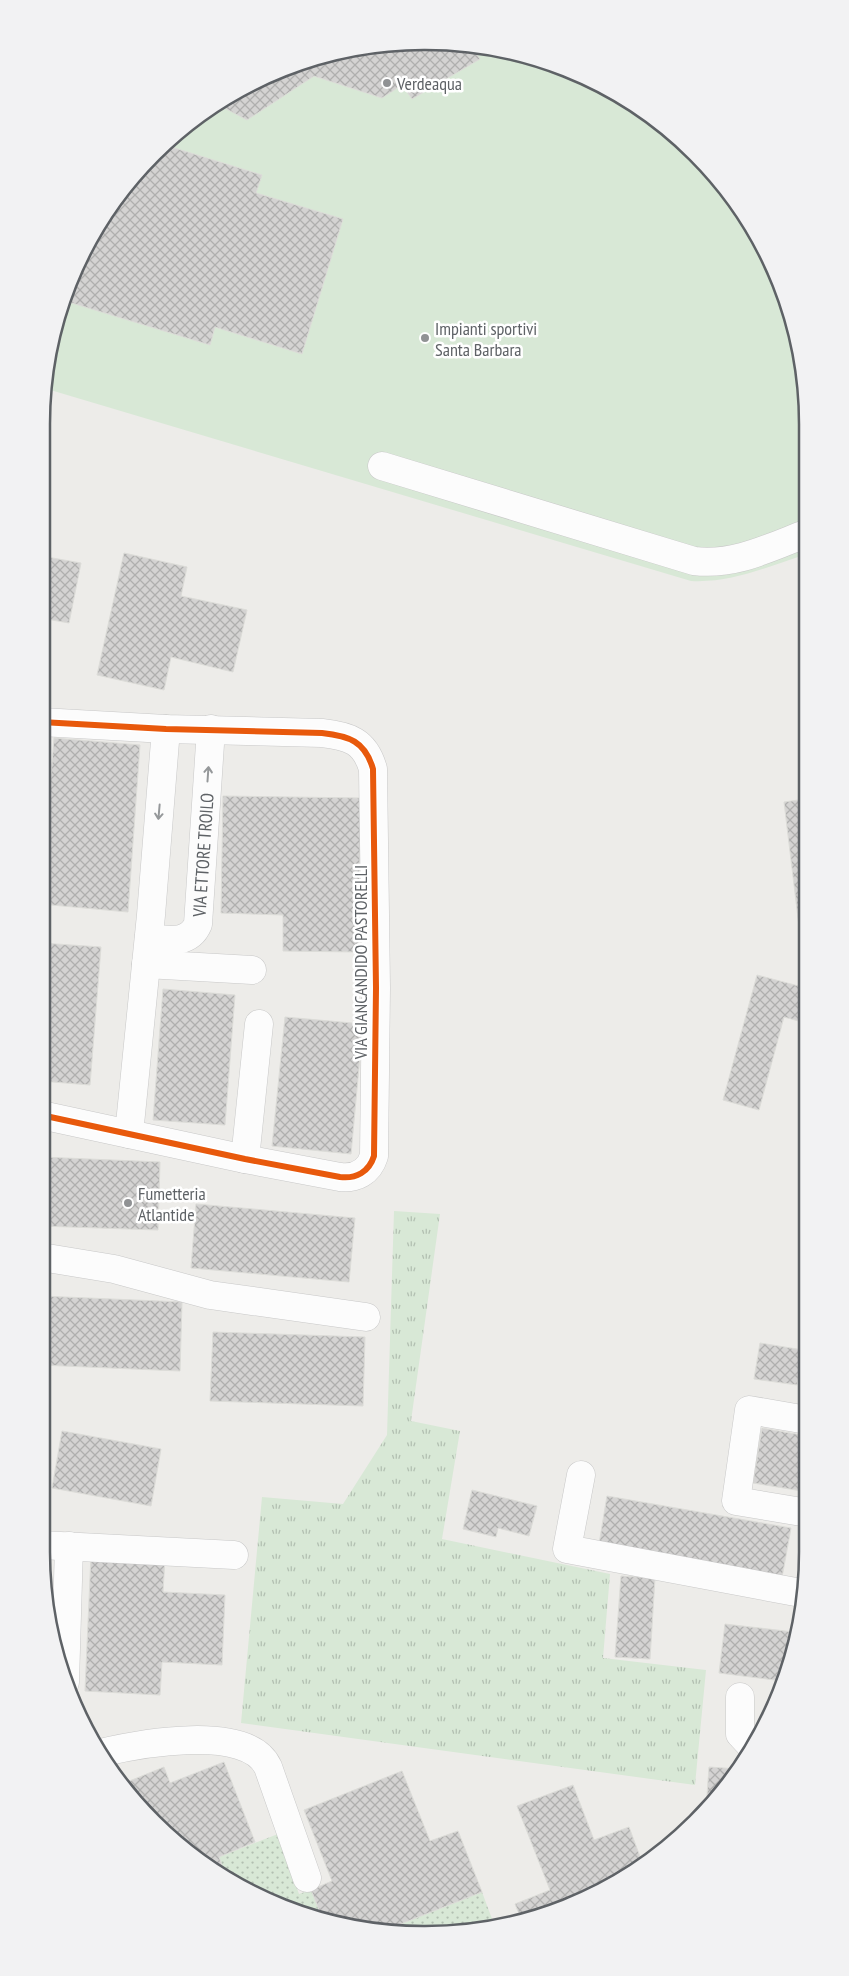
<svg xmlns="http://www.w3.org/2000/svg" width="849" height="1976" viewBox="0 0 849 1976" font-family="'PT Sans Narrow',sans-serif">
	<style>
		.grass { fill: url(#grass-tufts) }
		.park { fill: url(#park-dots) }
		.garden { fill: #d8e8d6 }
		.building { fill: url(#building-cross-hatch); stroke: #dcdcd8 }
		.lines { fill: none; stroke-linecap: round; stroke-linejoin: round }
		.minor-casing { stroke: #c8c8c8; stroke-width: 29 }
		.minor { stroke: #fcfcfc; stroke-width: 28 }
		.cycleway-casing { stroke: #fff; stroke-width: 9 }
		.cycleway { stroke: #e8590c; stroke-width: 6 }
		.oneway { stroke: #95989a }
		.poi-dot { fill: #909294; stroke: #fff; stroke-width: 2 }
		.labels { text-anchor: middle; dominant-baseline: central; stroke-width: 5; stroke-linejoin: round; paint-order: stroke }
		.poi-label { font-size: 18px; fill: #5e6266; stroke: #fff; text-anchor: start }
		.street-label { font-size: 18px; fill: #5e6266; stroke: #fff }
		.rim { fill: none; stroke: #5e6266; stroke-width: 2.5 }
	</style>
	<defs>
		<pattern id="grass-tufts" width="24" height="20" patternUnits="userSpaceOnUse" patternTransform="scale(1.25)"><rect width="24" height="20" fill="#d8e8d6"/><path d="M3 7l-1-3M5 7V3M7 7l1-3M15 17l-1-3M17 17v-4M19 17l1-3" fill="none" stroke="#b2bfb1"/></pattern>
		<pattern id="park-dots" width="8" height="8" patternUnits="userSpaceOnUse" patternTransform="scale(1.25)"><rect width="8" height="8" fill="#d8e8d6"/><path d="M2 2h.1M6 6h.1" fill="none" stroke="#b2bfb1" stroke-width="1.8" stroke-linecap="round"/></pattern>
		<pattern id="building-cross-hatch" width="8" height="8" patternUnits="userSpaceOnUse" patternTransform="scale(1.25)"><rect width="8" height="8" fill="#d4d3d2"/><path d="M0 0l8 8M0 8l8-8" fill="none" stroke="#afafae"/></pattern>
	</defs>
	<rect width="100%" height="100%" fill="#edece9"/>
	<polygon class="grass" points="394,1211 440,1214 411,1421 460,1431 442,1539 610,1574 603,1658 706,1670 695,1785 241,1723 262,1497 343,1504 387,1435"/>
	<g class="park">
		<polygon points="278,1834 299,1894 311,1890 322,1917 233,1884 227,1879 219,1857"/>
		<polygon points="482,1892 495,1927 475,1931 388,1929"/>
	</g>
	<path class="garden" d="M400 42 475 45 548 62 658 120 728 191 778 278 804 374 805 504 798 557C762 569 729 583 691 581L47 389 62 301 93 233 137 172 191 120 255 81 326 54Z"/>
	<g class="building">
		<polygon points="400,42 470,44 480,59 412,99 402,85 382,98 314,76 247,120 217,104 255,81 326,54"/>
		<polygon points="165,145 262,175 256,193 343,219 302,354 215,327 210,345 62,300 93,233 137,172"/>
		<polygon points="124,553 187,567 181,596 247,610 233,672 171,657 164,690 97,675"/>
		<polygon points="41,556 81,563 69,623 41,618"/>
		<polygon points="54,738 140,745 128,912 41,904"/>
		<polygon points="223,796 361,798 358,952 283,951 283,915 221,913"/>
		<polygon points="806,799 806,951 802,951 784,802"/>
		<polygon points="41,943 101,947 90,1085 41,1081"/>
		<polygon points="757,975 806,988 806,1023 784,1017 759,1110 723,1100"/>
		<polygon points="163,989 235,995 225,1125 153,1120"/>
		<polygon points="285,1017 363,1024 351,1154 272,1146"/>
		<polygon points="41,1157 160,1162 158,1230 41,1226"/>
		<polygon points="196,1204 355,1218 349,1282 191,1268"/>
		<polygon points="41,1296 182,1302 180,1371 41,1365"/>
		<polygon points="213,1332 365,1337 363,1406 210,1401"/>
		<polygon points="760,1343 803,1350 797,1385 754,1379"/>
		<polygon points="762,1428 807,1436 808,1492 753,1483"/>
		<polygon points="62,1431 161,1449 151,1506 52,1488"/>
		<polygon points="472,1490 537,1506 529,1536 498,1528 496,1537 463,1529"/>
		<polygon points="607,1496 791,1528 781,1583 598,1550"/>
		<polygon points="91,1555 165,1558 163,1592 225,1595 222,1665 162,1662 160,1695 85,1691"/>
		<polygon points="621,1576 655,1578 650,1659 615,1657"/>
		<polygon points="725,1624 794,1632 787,1675 782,1687 783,1681 719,1673"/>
		<polygon points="224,1762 255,1842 219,1857 227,1879 136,1804 122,1784 164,1767 170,1783"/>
		<polygon points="709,1767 738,1769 713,1804 706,1809"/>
		<polygon points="402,1771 430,1841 458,1831 482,1892 388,1929 350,1927 322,1917 311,1890 332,1881 304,1810"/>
		<polygon points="573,1785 594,1840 629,1827 642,1862 616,1884 547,1914 522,1921 515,1904 550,1890 517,1806"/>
	</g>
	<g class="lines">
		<g class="minor-casing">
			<g id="minor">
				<path d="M382 466 694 561C733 566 769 548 805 534"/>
				<path d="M41 722 166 729 322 733C349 736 365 741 373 769L376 988 374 1156C369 1172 356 1179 340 1177L245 1159 41 1115"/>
				<path id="s1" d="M149 938C168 940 189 945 198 924L211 729"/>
				<polyline points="146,964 252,970"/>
				<polyline points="129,1134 151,915 166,729"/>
				<polyline points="245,1159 259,1024"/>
				<polyline points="41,1257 114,1269 210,1295 366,1317"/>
				<polyline points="807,1420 749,1410 736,1501 808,1513"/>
				<polyline points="581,1475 567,1549 801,1593"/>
				<polyline points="41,1545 234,1555"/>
				<polyline points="65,1682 69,1546"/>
				<polyline points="740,1697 740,1734 753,1748"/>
				<path d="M100 1753C138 1744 248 1723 268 1767L307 1878"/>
			</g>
		</g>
		<use href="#minor" class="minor"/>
		<g class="cycleway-casing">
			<path id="cycleway" d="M41 722 166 729 322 733C349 736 365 741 373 769L376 988 374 1156C369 1172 356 1179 340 1177L245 1159 41 1115"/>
		</g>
		<use href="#cycleway" class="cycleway"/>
	</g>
	<defs><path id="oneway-shaft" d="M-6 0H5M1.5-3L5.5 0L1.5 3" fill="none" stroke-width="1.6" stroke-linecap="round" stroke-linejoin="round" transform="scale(1.25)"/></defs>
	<g class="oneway">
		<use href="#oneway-shaft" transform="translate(208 774) rotate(-86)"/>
		<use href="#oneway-shaft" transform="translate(159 812) rotate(95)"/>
	</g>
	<g class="poi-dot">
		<circle cx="387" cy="83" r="5"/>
		<circle cx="425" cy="338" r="5"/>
		<circle cx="128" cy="1203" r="5"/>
	</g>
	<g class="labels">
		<g class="poi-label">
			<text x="397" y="83">Verdeaqua</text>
			<text x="435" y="328">Impianti sportivi<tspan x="435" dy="21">Santa Barbara</tspan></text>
			<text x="138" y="1193">Fumetteria<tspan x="138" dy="21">Atlantide</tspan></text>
		</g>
		<g class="street-label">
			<text stroke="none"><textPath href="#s1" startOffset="125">VIA ETTORE TROILO</textPath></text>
			<text transform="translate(360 962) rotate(-90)">VIA GIANCANDIDO PASTORELLI</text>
		</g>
	</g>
	<path d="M0 0H849V1976H0ZM424 50H425A374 374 0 0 1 799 424V1552A374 374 0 0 1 425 1926H424A374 374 0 0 1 50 1552V424A374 374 0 0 1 424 50Z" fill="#f2f2f3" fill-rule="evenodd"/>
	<path class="rim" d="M424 50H425A374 374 0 0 1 799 424V1552A374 374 0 0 1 425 1926H424A374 374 0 0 1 50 1552V424A374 374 0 0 1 424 50Z"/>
</svg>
